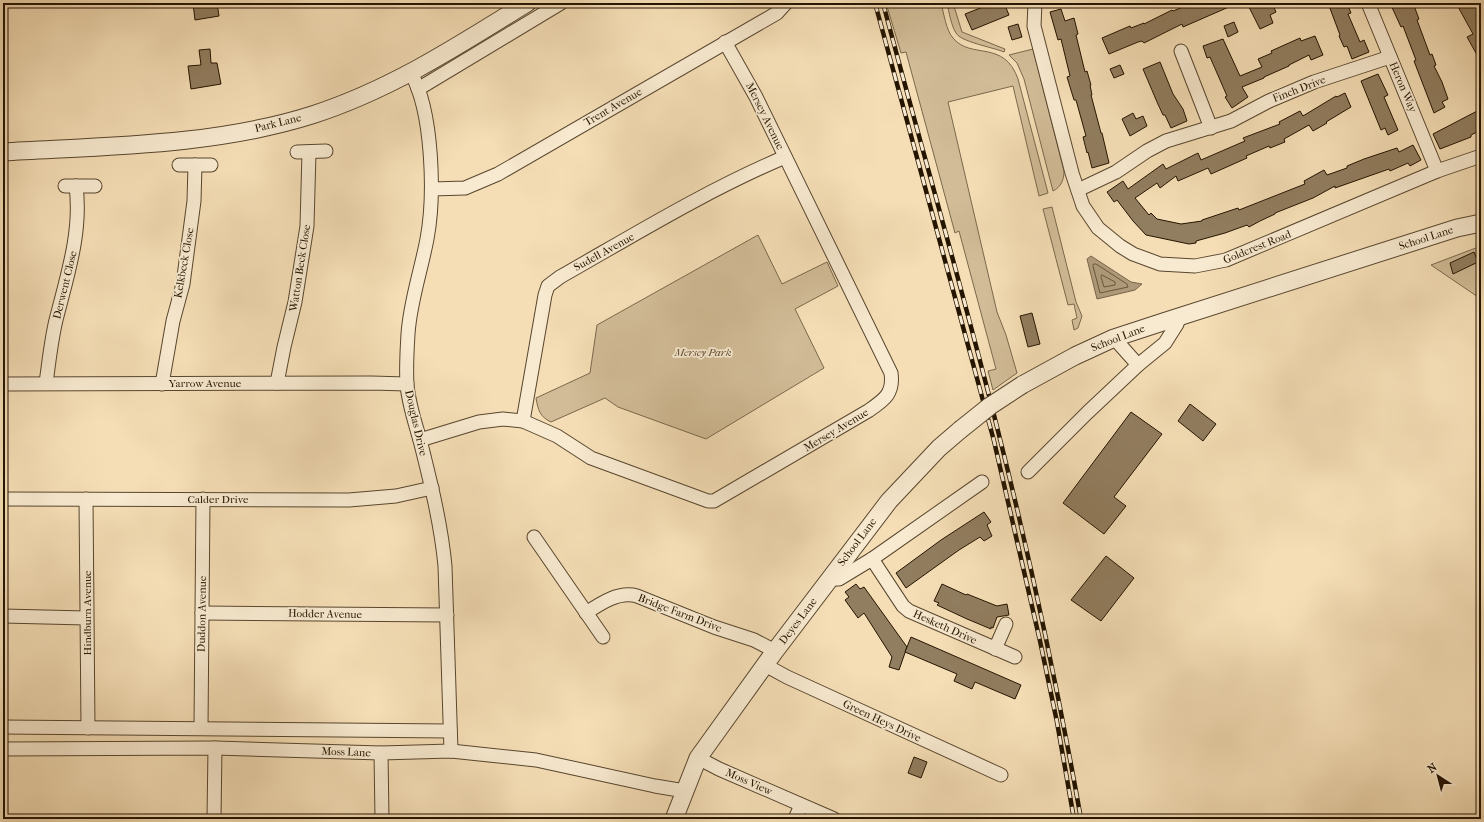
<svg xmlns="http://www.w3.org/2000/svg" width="1484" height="822" viewBox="0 0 1484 822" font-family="'IM FELL French Canon',serif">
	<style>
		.green { fill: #d1bc97; stroke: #7a684c }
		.water { fill: #ae9978; stroke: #776448 }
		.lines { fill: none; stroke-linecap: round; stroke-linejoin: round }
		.shore { stroke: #69563c; stroke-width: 1 }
		.building { fill: #917d5f; stroke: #241400 }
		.minor-casing { stroke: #58462e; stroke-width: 15 }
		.tertiary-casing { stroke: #58462e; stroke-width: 19 }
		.minor { stroke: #f8ead0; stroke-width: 13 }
		.tertiary { stroke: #f8ead0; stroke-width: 17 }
		.rail-casing { stroke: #241400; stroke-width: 4.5 }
		.rail { stroke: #f8ead0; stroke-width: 3; stroke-dasharray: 9; stroke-linecap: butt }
		.tertiary-bridge-casing { stroke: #58462e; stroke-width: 19; stroke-linecap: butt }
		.tertiary-bridge { stroke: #f8ead0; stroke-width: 17 }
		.labels { text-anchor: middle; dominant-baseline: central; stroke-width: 3.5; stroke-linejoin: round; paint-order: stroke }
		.street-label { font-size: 11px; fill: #241400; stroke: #f8ead0 }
		.park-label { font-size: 11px; font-style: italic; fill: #614f35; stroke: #f8ead0 }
	</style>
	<rect width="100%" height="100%" fill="#f5deb6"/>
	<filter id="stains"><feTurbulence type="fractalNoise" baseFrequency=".005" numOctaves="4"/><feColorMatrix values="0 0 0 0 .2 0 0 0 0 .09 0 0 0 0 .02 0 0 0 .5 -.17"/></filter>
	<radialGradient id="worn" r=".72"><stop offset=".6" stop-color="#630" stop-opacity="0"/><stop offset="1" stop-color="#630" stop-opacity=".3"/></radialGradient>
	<g class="green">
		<path d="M886 3H941C944 14 946 30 953 38 971 60 1004 39 1018 79L1048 193 1039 196 1013 86 948 102 997 312 1006 335 1017 373 993 390 988 371 996 369 959 231 955 233 906 52 901 53Z"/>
		<path d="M947 3H953L962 32 1005 49 1004 52C992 47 961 42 956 33 951 25 949 12 947 3Z"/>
		<path d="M1033 49 1064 171C1064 180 1061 187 1053 191L1024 79 1017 63 1009 55Z"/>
		<polygon points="1052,207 1076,302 1082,316 1078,328 1074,330 1072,320 1077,318 1074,304 1068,305 1043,209"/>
		<path d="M758 235 782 284 827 262 838 286 795 309 824 368 706 439 618 407 605 398 551 422C540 417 538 410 536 398L590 373 597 325Z"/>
		<polygon points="1481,246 1481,299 1431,265"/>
	</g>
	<polygon class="water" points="1091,256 1131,282 1142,284 1135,290 1097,299 1087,259"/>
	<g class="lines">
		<g class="shore">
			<polygon points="1094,264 1096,264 1127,284 1128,287 1100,293 1093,266"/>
			<polygon points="1102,275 1115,282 1115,285 1104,287 1101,277"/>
		</g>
	</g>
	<g class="building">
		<polygon points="193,3 217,3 219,16 195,20"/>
		<polygon points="993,3 1004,3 1009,15 972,30 965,14"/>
		<polygon points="1193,3 1238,3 1183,27 1182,24 1144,43 1142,41 1138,42 1109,54 1102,38 1130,26 1131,28 1144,23 1144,24 1172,10 1173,11"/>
		<polygon points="1247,3 1272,3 1276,12 1270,15 1273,23 1260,29"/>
		<polygon points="1328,3 1347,3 1351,13 1348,14 1360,42 1364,40 1369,52 1352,59 1347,46 1344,47 1339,36 1340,35"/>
		<polygon points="1390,3 1413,3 1419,19 1417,20 1430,55 1432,54 1436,65 1434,66 1442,82 1448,99 1442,102 1445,107 1434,113 1414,61 1416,60 1403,26 1401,27"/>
		<polygon points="1456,3 1477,3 1481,11 1481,62 1467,37 1473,34"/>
		<polygon points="1061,9 1065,21 1074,18 1078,34 1076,35 1085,72 1087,71 1091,85 1090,85 1092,95 1091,95 1101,133 1102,133 1109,163 1092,168 1088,152 1087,153 1083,137 1086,136 1076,100 1074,100 1067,77 1070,76 1061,39 1058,40 1050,12"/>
		<polygon points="1234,22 1238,32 1228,37 1224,26"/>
		<polygon points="1018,24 1022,37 1012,40 1008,27"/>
		<polygon points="1315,36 1323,55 1311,60 1309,55 1289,65 1289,66 1264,77 1264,78 1242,87 1248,97 1232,108 1225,97 1227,96 1210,57 1207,58 1203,46 1223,39 1240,76 1262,67 1258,59 1272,53 1271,51 1300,38 1301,41"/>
		<polygon points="210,49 211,63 217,63 221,84 191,89 188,66 201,65 199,50"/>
		<polygon points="1160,62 1173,94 1183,109 1187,121 1171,128 1165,115 1163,115 1157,102 1143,69"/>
		<polygon points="1120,65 1124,74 1114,78 1110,69"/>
		<polygon points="1378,74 1388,95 1384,97 1398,130 1388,135 1385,128 1381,130 1361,81"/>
		<polygon points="1345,93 1351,107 1326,122 1327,123 1313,131 1309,125 1284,139 1285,142 1270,148 1269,146 1246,156 1247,158 1211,174 1208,168 1178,181 1176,176 1160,188 1157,183 1135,198 1149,215 1151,213 1157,219 1181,224 1202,221 1202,220 1238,208 1239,210 1305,184 1304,181 1324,170 1327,175 1347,168 1347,166 1364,159 1397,148 1399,152 1413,145 1421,160 1410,166 1408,163 1390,171 1389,169 1335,188 1335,186 1313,198 1275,213 1275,214 1260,221 1249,227 1247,225 1225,233 1196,241 1196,243 1189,244 1146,235 1133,221 1117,200 1114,202 1107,192 1123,181 1128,189 1163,164 1166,169 1198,153 1201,160 1245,141 1243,138 1280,124 1279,122 1300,111 1303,116 1336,96 1337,97"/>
		<polygon points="1481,109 1481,130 1471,135 1471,137 1440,149 1433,134"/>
		<polygon points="1133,113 1136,119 1143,116 1147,126 1130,136 1122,119"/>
		<polygon points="1474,252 1478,262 1453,274 1450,263"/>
		<polygon points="1032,313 1040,344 1028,347 1020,316"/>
		<polygon points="1190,404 1216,424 1203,441 1178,421"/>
		<polygon points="1131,412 1162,434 1114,497 1126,506 1104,534 1063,503"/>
		<polygon points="984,512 991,522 987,525 992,536 984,541 980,537 959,550 906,588 896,573 941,540"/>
		<polygon points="1106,556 1134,578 1101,621 1071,600"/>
		<polygon points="856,584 860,589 864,587 907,647 899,670 889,667 892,657 864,613 858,618 845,600 849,597 845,592"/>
		<polygon points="942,584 966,595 967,594 997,606 1007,604 1009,615 997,617 993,628 991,627 991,629 967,619 937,605 939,603 934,601"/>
		<polygon points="911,637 1021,685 1015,699 975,682 972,689 954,681 957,674 905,652"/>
		<polygon points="914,757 927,762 921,778 908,773"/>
	</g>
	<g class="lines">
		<g class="minor-casing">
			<g id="minor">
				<polyline points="1035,3 1034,26 1072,173 1083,206 1098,228 1120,246 1133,254 1160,264 1195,266 1226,260 1437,171 1481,156"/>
				<polyline points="1368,3 1437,171"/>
				<polyline points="1181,51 1211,128"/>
				<path d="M411 73C433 112 435 196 427 239 421 271 410 302 408 334 407 350 406 369 407 385 409 406 416 425 421 444 431 484 441 524 445 566L451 751"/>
				<polyline points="418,89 561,3"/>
				<polyline points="297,152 326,151"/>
				<polyline points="195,165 211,165"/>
				<polyline points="65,186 95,186"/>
				<polyline points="432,189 465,188 498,174 777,13 786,3"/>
				<polyline points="1078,190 1116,172 1147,151 1166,141 1231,121 1269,101 1314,82 1390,57"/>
				<polyline points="1114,338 1138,365"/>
				<path d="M46 383C49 362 51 341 56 320 67 276 82 232 76 186"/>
				<polyline points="277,383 284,347 295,302 307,226 309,152"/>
				<polyline points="3,384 371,383 407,384"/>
				<polyline points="162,384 173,321 183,284 194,201 195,165 179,165"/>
				<path d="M523 421 545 295 548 286 560 277C634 235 707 190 785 157"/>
				<path d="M420 440 479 422 503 419 523 421 557 436 591 458 708 501H714L868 411C884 400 894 394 891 373L756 97 725 42"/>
				<polyline points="1028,472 1087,413 1138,365 1165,343 1177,324 1179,316"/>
				<polyline points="3,499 349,500 396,496 432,488"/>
				<polyline points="86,499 88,728"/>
				<polyline points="534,537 603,637"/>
				<polyline points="872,559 903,606 909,611 1015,657"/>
				<polyline points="830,579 839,579 872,559 982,482"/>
				<polyline points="202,613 447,615"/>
				<path d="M586 613C601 603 619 591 637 596L714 627 754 640 775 651"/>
				<polyline points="3,616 86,618"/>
				<polyline points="995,649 1006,624"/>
				<polyline points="765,665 787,677 1001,775"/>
				<polyline points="3,727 450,731"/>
				<polyline points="201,728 203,499"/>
				<polyline points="3,749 215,748 381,753 451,751 536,760 655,786 685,791"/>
				<polyline points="381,753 382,819"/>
				<polyline points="698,758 719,769 834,819"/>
				<polyline points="214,819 215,748"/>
				<polyline points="795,819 801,805"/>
			</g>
		</g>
		<g class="tertiary-casing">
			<g id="tertiary">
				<path d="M3 152C105 146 214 146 312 115 390 90 458 46 527 3"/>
				<polyline points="1022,385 1075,356 1114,338 1166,321 1457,228 1481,223"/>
				<polyline points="674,819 698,758 775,651 889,501 939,448 960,430"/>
			</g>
		</g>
		<use href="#minor" class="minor"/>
		<use href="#tertiary" class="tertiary"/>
		<g class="rail-casing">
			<g id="rail">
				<polyline points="875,3 994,441 1040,641 1057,722 1074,819"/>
				<path d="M883 3C921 147 963 290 999 435 1031 562 1058 690 1081 819"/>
			</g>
		</g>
		<use href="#rail" class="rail"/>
		<g class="tertiary-bridge-casing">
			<polyline id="tertiary-bridge" points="960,430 990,406 1022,385"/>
		</g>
		<use href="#tertiary-bridge" class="tertiary-bridge"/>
	</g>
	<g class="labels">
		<g class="street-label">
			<text transform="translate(1403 87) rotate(67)">Heron Way</text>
			<text transform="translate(1299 89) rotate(-21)">Finch Drive</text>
			<text transform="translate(613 107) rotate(-30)">Trent Avenue</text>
			<text transform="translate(765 116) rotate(64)">Mersey Avenue</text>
			<text transform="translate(278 123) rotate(-14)">Park Lane</text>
			<text transform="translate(1426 238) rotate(-18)">School Lane</text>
			<text transform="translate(1257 247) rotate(-22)">Goldcrest Road</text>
			<text transform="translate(604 252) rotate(-29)">Sudell Avenue</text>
			<text transform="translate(184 263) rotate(-80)">Kelkbeck Close</text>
			<text transform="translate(300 268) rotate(-81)">Watton Beck Close</text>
			<text transform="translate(65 285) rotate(-76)">Derwent Close</text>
			<text transform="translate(1118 338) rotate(-21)">School Lane</text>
			<text x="205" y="383">Yarrow Avenue</text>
			<text transform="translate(416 423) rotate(77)">Douglas Drive</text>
			<text transform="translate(836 430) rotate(-31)">Mersey Avenue</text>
			<text x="218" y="499">Calder Drive</text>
			<text transform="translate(857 542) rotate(-53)">School Lane</text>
			<text transform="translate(87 613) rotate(-90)">Hindburn Avenue</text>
			<text transform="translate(680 613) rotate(21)">Bridge Farm Drive</text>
			<text transform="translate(202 614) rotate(-89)">Duddon Avenue</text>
			<text transform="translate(325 614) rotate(1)">Hodder Avenue</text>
			<text transform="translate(798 621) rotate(-53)">Deyes Lane</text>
			<text transform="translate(945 627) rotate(24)">Hesketh Drive</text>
			<text transform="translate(882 721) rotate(25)">Green Heys Drive</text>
			<text transform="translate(346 752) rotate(2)">Moss Lane</text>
			<text transform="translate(749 782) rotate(24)">Moss View</text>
		</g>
		<g class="park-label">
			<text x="703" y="352">Mersey Park</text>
		</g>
	</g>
	<rect width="1484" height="822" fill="none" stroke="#f5deb6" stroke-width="16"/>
	<rect x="4" y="4" width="1476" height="814" fill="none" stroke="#241400" stroke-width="2"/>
	<rect x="8" y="8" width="1468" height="806" fill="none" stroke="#241400"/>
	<g transform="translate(1438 776) rotate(324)" stroke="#f8ead0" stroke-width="3" paint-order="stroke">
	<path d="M0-3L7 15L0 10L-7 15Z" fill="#241400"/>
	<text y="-6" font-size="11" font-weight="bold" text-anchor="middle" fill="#241400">N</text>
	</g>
	<rect width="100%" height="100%" filter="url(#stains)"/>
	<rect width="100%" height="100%" fill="url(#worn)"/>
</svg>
